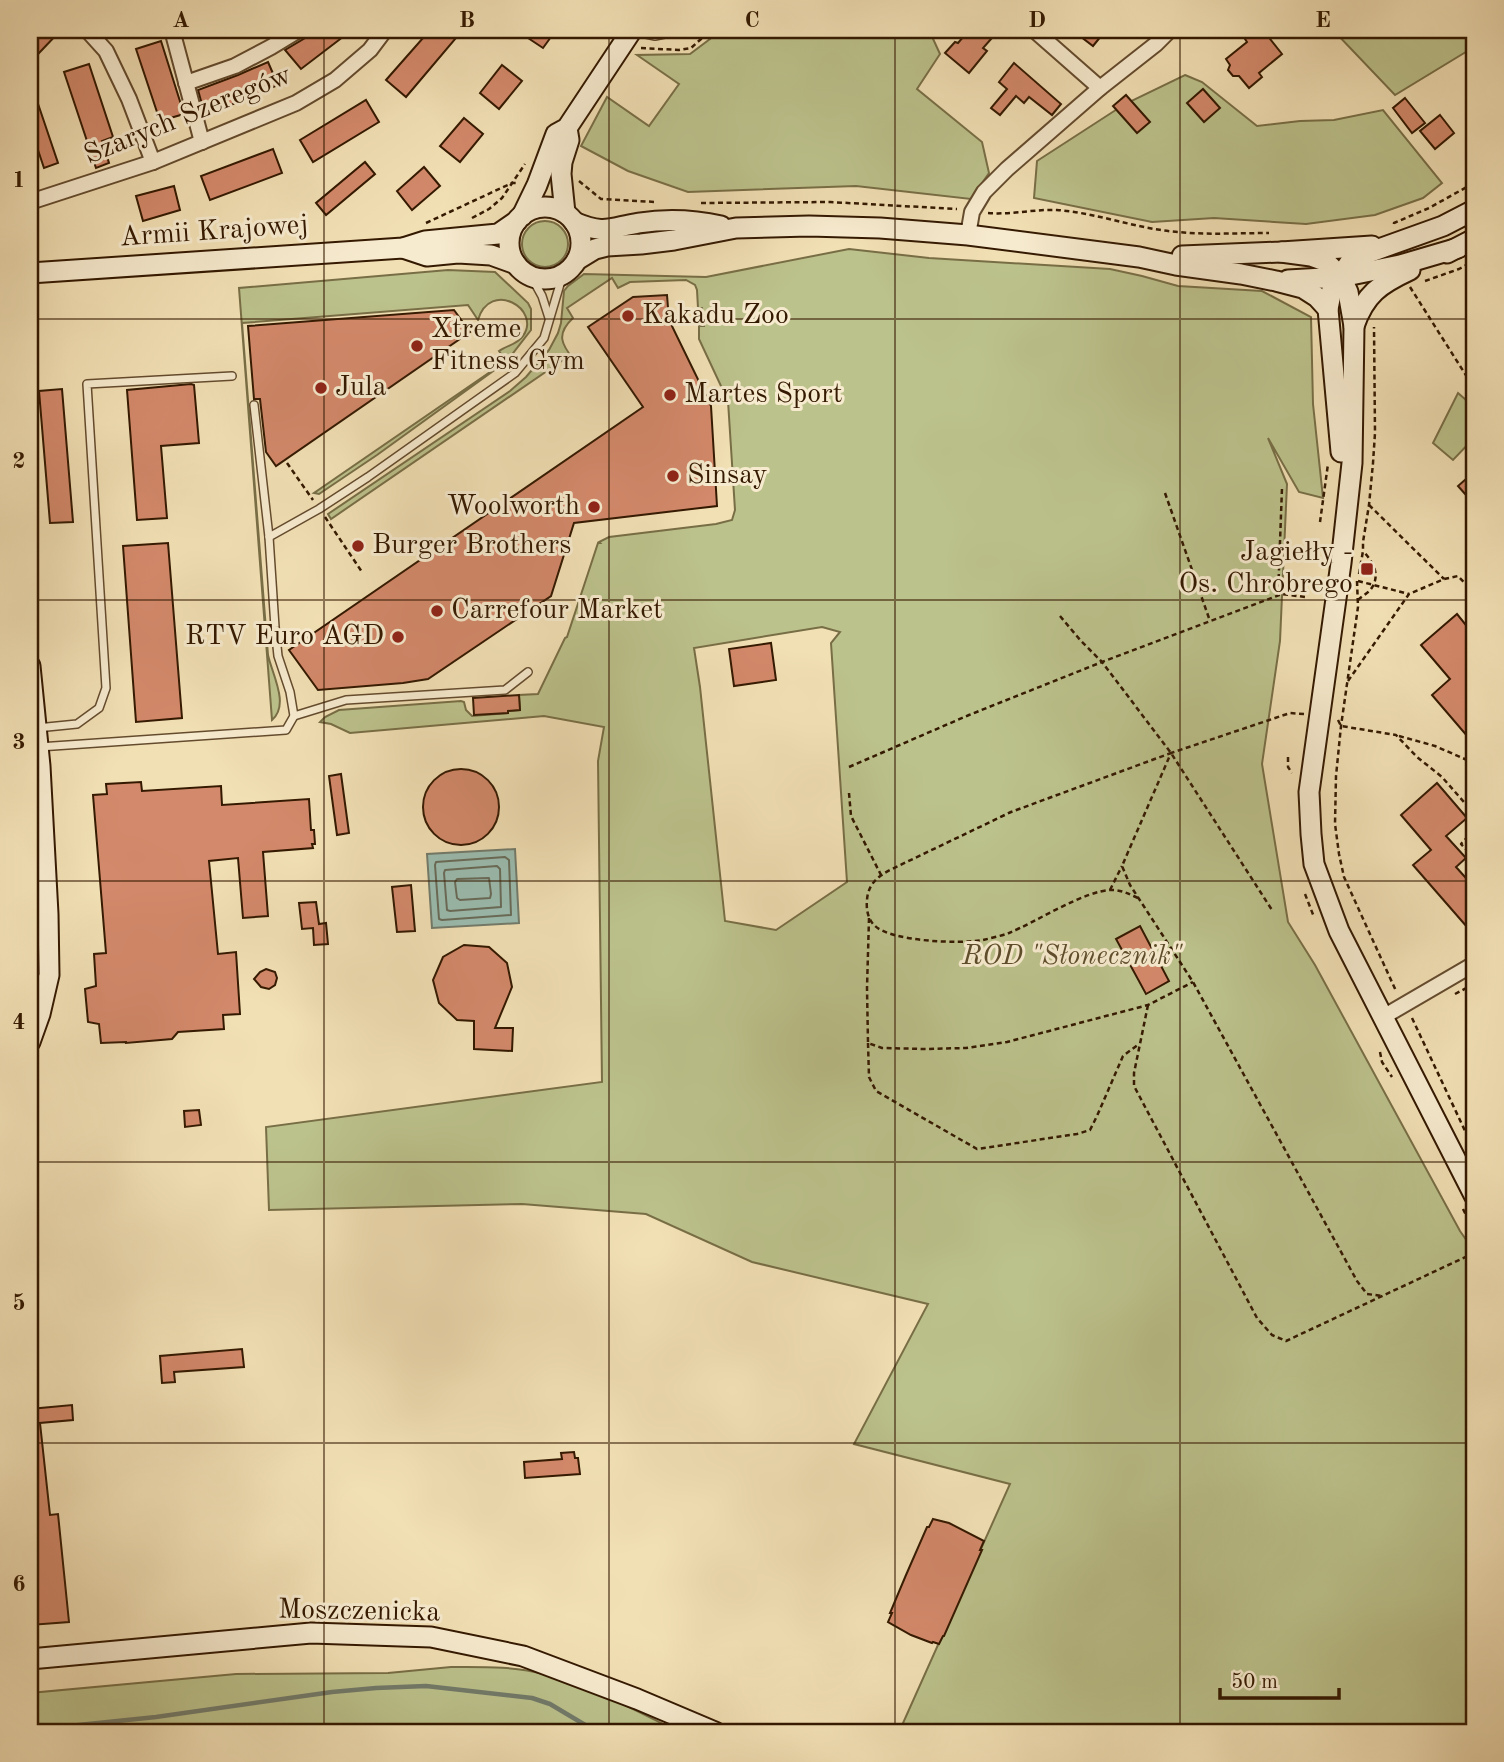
<svg xmlns="http://www.w3.org/2000/svg" width="1504" height="1762" viewBox="0 0 1504 1762" font-family="'Old Standard TT',serif">
	<style>
		.green { fill: #bcc28c; stroke: #786e46; stroke-width: 2; fill-rule: evenodd }
		.water { fill: #9bbdb1; stroke: #727b6b; stroke-width: 2 }
		.lines { fill: none; stroke-linecap: round; stroke-linejoin: round }
		.shore { stroke: #686b59; stroke-width: 2 }
		.stream { stroke: #727b6b; stroke-width: 4.5 }
		.building { fill: #d3896b; stroke: #341901; stroke-width: 2 }
		.lane-casing { stroke: #644b2e; stroke-width: 10 }
		.street-casing { stroke: #644b2e; stroke-width: 18 }
		.secondary-casing { stroke: #341901; stroke-width: 23 }
		.path { stroke: #341901; stroke-width: 2.5; stroke-dasharray: 5 3.5; stroke-linecap: butt }
		.lane { stroke: #f7ebcf; stroke-width: 7 }
		.street { stroke: #f7ebcf; stroke-width: 14 }
		.secondary { stroke: #f7ebcf; stroke-width: 19 }
		.grid { fill: none; stroke: #341901; stroke-width: 2; stroke-opacity: 0.55 }
		.poi-dot { fill: #8f2418; stroke: #f7ebcf; stroke-width: 2.5 }
		.labels { text-anchor: middle; dominant-baseline: central; stroke-width: 6; stroke-linejoin: round; paint-order: stroke }
		.street-label { font-size: 28px; fill: #341901; stroke: #f7ebcf }
		.poi-label { font-size: 28px; fill: #341901; stroke: #f7ebcf; text-anchor: start }
		.park-label { font-size: 28px; font-style: italic; fill: #5d4c2b; stroke: #f7ebcf }
		.neatline { fill: none; stroke: #341901; stroke-width: 2.5 }
		.grid-label { font-size: 23px; text-anchor: middle; font-weight: bold; fill: #341901 }
	</style>
	<rect width="100%" height="100%" fill="#f2e0b5"/>
	<filter id="stains"><feTurbulence type="fractalNoise" baseFrequency=".00286" numOctaves="4"/><feColorMatrix values="0 0 0 0 .2 0 0 0 0 .09 0 0 0 0 .02 0 0 0 .5 -.17"/></filter>
	<radialGradient id="worn" r=".72"><stop offset=".6" stop-color="#630" stop-opacity="0"/><stop offset="1" stop-color="#630" stop-opacity=".3"/></radialGradient>
	<g class="green">
		<polygon points="722,30 929,30 940,54 917,89 982,142 989,173 971,199 856,186 688,192 628,171 581,146 607,97 649,126 679,84 637,55 690,54"/>
		<polygon points="1333,30 1474,30 1474,47 1395,95"/>
		<polygon points="1185,75 1202,82 1257,126 1300,121 1334,120 1383,110 1442,183 1423,198 1375,215 1306,224 1214,218 1152,222 1034,198 1037,161 1125,104"/>
		<circle cx="545" cy="244" r="23"/>
		<path d="M849 249 929 258 1110 269 1142 276 1178 286 1262 291 1311 317 1313 404 1323 498 1299 492 1268 438 1287 484 1280 641 1262 764 1288 922 1315 965 1460 1231 1474 1251V1732H899L1010 1484 854 1444 928 1304 752 1262 646 1214 522 1204 269 1210 266 1127 602 1082 598 761 604 727 544 716 350 733 331 724 320 722 325 717 339 710 461 701 464 702 466 710 472 716 508 713V711L520 710 519 695 538 694 565 638 567 637 598 543H600L599 542 609 537 716 524 732 520 735 510 728 401 699 339V326H704L702 308H698L697 290 695 285 686 280 630 282 618 288 612 278 567 308 573 318C556 334 561 344 574 360L573 367 570 369 563 360 331 519 328 514 510 391 526 377 549 350 558 333 561 323 564 291 568 286 584 274 706 277ZM822 627 840 632 831 643 847 882 776 930 725 921 700 687 694 648Z"/>
		<path d="M448 270 495 272 528 303 531 309V330L507 361 377 455 319 494 314 493 506 361 499 351C507 345 517 345 523 336 542 309 490 279 478 320L468 305 242 323 268 655C272 674 290 705 272 720L239 288Z"/>
		<polygon points="1458,393 1474,407 1474,438 1453,460 1433,443"/>
		<path d="M451 1667C482 1667 514 1666 544 1674 590 1686 637 1711 679 1732H30V1693L236 1674 388 1673Z"/>
	</g>
	<polygon class="water" points="515,849 519,923 432,928 427,854"/>
	<g class="lines">
		<g class="shore">
			<polygon points="505,857 509,860 511,915 442,920 439,919 435,865 436,862"/>
			<polygon points="497,866 500,869 501,907 450,911 447,910 444,873 445,870"/>
			<polygon points="489,878 491,894 490,898 460,900 457,898 455,882 457,879"/>
		</g>
		<polyline class="stream" points="30,1730 156,1717 332,1692 376,1688 426,1686 532,1698 550,1704 597,1732"/>
	</g>
	<g class="building">
		<polygon points="30,30 61,30 39,53 30,45"/>
		<polygon points="309,30 352,30 301,69 285,50 305,38"/>
		<polygon points="430,30 445,30 456,38 406,97 386,80"/>
		<polygon points="516,30 556,30 543,48"/>
		<polygon points="969,30 980,30 991,39 983,48 987,51 969,73 945,53 955,42 958,43"/>
		<polygon points="1072,30 1106,30 1093,46"/>
		<polygon points="1256,30 1263,30 1282,54 1259,73 1262,77 1249,88 1239,76 1233,76 1228,70 1230,65 1226,59 1247,42 1245,39"/>
		<polygon points="161,41 184,114 160,121 136,49"/>
		<polygon points="268,62 278,85 207,115 203,108 198,90 238,75"/>
		<polygon points="1014,63 1061,104 1052,115 1029,97 1024,103 1016,96 1000,115 991,108 1007,89 999,82"/>
		<polygon points="89,64 113,137 102,141 109,163 96,168 64,72"/>
		<polygon points="502,65 522,81 499,109 480,93"/>
		<polygon points="32,86 58,163 44,168 30,126 30,87"/>
		<polygon points="1203,89 1220,108 1204,122 1187,103"/>
		<polygon points="1126,95 1150,122 1137,133 1113,106"/>
		<polygon points="1405,98 1425,123 1412,133 1393,108"/>
		<polygon points="366,100 379,122 313,162 300,140"/>
		<polygon points="1440,115 1454,133 1435,149 1420,131"/>
		<polygon points="464,118 483,134 460,162 440,146"/>
		<polygon points="273,149 282,173 210,200 201,176"/>
		<polygon points="365,162 375,174 326,215 316,203"/>
		<polygon points="424,167 440,186 412,210 397,191"/>
		<polygon points="174,186 180,210 143,221 136,196"/>
		<polygon points="667,295 669,320 711,406 717,506 574,523 551,596 428,679 403,683 318,690 289,650 643,407 588,327 633,297"/>
		<polygon points="454,310 470,332 276,466 266,452 260,399 254,399 248,326"/>
		<polygon points="191,384 194,385 199,443 161,446 167,518 137,520 127,390"/>
		<polygon points="62,389 73,522 50,523 39,391"/>
		<polygon points="1474,472 1474,504 1458,486"/>
		<polygon points="168,543 182,718 136,722 123,546"/>
		<polygon points="1457,614 1474,635 1474,744 1432,695 1450,679 1421,645"/>
		<polygon points="771,643 776,680 734,686 729,649"/>
		<polygon points="519,695 520,710 508,711 508,713 474,715 473,698"/>
		<circle cx="461" cy="807" r="38"/>
		<polygon points="341,774 349,833 337,835 329,776"/>
		<polygon points="141,782 142,791 221,786 222,805 309,799 311,830 314,830 315,844 312,844 313,848 263,852 268,916 243,918 238,858 209,861 218,954 236,952 240,1014 223,1015 224,1029 178,1032 172,1039 126,1043 126,1042 101,1043 99,1024 88,1022 85,989 96,986 94,954 106,953 93,795 107,794 106,784"/>
		<polygon points="1437,783 1467,818 1446,836 1466,858 1456,867 1474,887 1474,935 1413,865 1431,850 1401,815"/>
		<polygon points="411,885 415,931 397,932 392,887"/>
		<polygon points="316,902 319,924 326,923 328,944 314,945 313,928 302,929 299,903"/>
		<polygon points="1140,926 1169,981 1146,994 1116,939"/>
		<polygon points="464,945 489,947 507,963 512,987 495,1028 513,1028 512,1051 474,1049 474,1021 457,1020 439,1003 433,980 443,957"/>
		<polygon points="266,969 275,972 277,978 275,985 269,989 261,987 254,979 260,972"/>
		<polygon points="199,1110 201,1125 185,1127 184,1111"/>
		<polygon points="242,1349 244,1367 174,1372 175,1382 162,1383 160,1356"/>
		<polygon points="72,1405 73,1420 40,1423 50,1515 58,1514 69,1622 30,1625 30,1409"/>
		<polygon points="574,1452 575,1458 578,1458 580,1474 525,1478 524,1462 562,1459 561,1453"/>
		<polygon points="933,1519 949,1523 984,1541 980,1550 982,1550 944,1636 943,1636 939,1644 933,1642 932,1643 911,1635 888,1622 892,1613 890,1613 906,1575 927,1527 929,1527"/>
	</g>
	<g class="lines">
		<g class="lane-casing">
			<g id="lane">
				<polyline points="632,31 655,36 684,30"/>
				<polyline points="531,276 542,296 549,318"/>
				<polyline points="269,537 319,509 368,477 515,373 544,338 563,274"/>
				<polyline points="294,716 346,700 505,690 528,672"/>
				<polyline points="37,728 77,724 99,708 106,688 87,384 232,376"/>
				<polyline points="39,747 286,730 294,716 290,692 278,656 275,627 269,537 254,405"/>
			</g>
		</g>
		<g class="street-casing">
			<g id="street">
				<polyline points="87,30 106,51 129,99 153,162"/>
				<polyline points="172,30 202,142"/>
				<polyline points="1034,30 1100,88"/>
				<polyline points="186,83 235,66 271,47 299,30"/>
				<polyline points="30,202 153,162 296,103 335,80 370,50 385,30"/>
				<polyline points="968,235 972,212 984,192 1007,169 1100,88 1156,44 1170,30"/>
				<polyline points="1383,1017 1474,964"/>
			</g>
		</g>
		<g class="secondary-casing">
			<g id="secondary">
				<circle cx="545" cy="243" r="36"/>
				<polyline points="565,213 561,174 562,162 569,140 567,128"/>
				<polyline points="522,216 537,185 556,134 567,128 632,30"/>
				<path d="M574 222C605 235 609 228 639 223 666 219 694 220 721 226"/>
				<polyline points="403,248 427,256 458,253 491,255 516,264"/>
				<polyline points="1281,252 1311,256 1325,261 1341,277 1348,292 1354,326 1352,463 1341,563 1309,792 1311,834 1314,864 1339,931 1474,1195"/>
				<polyline points="1447,253 1474,239"/>
				<polyline points="1182,256 1281,252 1372,246"/>
				<polyline points="577,260 595,249 607,246 641,244 674,240 736,228 809,226 880,228 968,235 1139,257 1176,265 1241,274 1276,281 1303,288 1317,297 1328,309"/>
				<polyline points="30,273 403,248 425,241 498,234 517,221"/>
				<polyline points="1288,280 1341,277 1400,265 1458,248"/>
				<path d="M1354 326C1365 294 1380 284 1410 270"/>
				<polyline points="1341,452 1328,309 1332,289 1350,262 1365,254 1443,226 1474,210"/>
				<polyline points="30,666 40,766 48,914 49,975 40,1014 30,1042"/>
				<polyline points="30,1659 311,1633 431,1637 523,1656 637,1699 715,1732"/>
			</g>
		</g>
		<g class="path">
			<polyline points="641,48 679,50 691,48 711,30"/>
			<polyline points="579,181 601,199 656,202"/>
			<polyline points="701,203 830,202 957,209"/>
			<path d="M988 213C1011 215 1034 209 1057 210 1098 213 1137 229 1178 232 1208 235 1239 233 1269 233"/>
			<polyline points="472,218 489,209 502,198 525,164"/>
			<polyline points="426,223 512,183 519,183"/>
			<polyline points="1394,224 1394,223 1429,208 1474,183"/>
			<polyline points="1425,281 1459,269 1474,261"/>
			<polyline points="1410,287 1474,388"/>
			<polyline points="287,463 313,500"/>
			<polyline points="1165,493 1210,621"/>
			<polyline points="1369,505 1444,579"/>
			<polyline points="325,517 362,572"/>
			<polyline points="1320,522 1328,464"/>
			<polyline points="1359,574 1363,551 1363,542 1369,505 1373,463 1375,433 1374,327"/>
			<polyline points="1357,581 1358,607 1341,726 1336,776 1335,824 1339,854 1344,877 1396,991"/>
			<polyline points="1358,581 1409,594"/>
			<polyline points="1278,596 1282,488"/>
			<path d="M1358 600C1362 596 1368 593 1371 589 1381 575 1373 562 1364 552"/>
			<polyline points="1060,616 1081,641 1102,662 1171,753 1272,910"/>
			<polyline points="1348,681 1409,594 1444,579 1458,576 1474,593"/>
			<polyline points="1304,714 1290,713 1171,753 1122,866 1130,885 1193,982 1357,1281 1367,1294 1383,1296"/>
			<polyline points="1338,720 1341,726 1396,735 1417,757 1442,777 1470,809 1474,809"/>
			<polyline points="1399,736 1435,746 1474,763"/>
			<polyline points="1288,757 1288,767 1292,773"/>
			<polyline points="849,767 969,715 1102,662 1282,594 1305,597"/>
			<polyline points="849,793 851,816 881,875"/>
			<polyline points="1474,830 1461,844 1474,858"/>
			<polyline points="1110,890 1122,866"/>
			<polyline points="1305,894 1314,917"/>
			<path d="M1138 898C1129 894 1122 890 1112 890 1085 890 1036 922 1009 933 1001 936 991 938 983 940 961 944 890 942 874 925 868 919 866 909 867 900 868 884 878 876 892 869L1011 812 1171 753"/>
			<polyline points="869,918 867,988 868,1043 882,1048 926,1049 966,1048 1007,1042 1148,1005 1193,982"/>
			<polyline points="1455,994 1474,984"/>
			<polyline points="1148,1005 1134,1073 1134,1086 1257,1318 1272,1335 1286,1341 1474,1253"/>
			<polyline points="1412,1018 1474,1150"/>
			<polyline points="868,1043 869,1077 876,1091 977,1149 1077,1134 1090,1130 1097,1116 1123,1056 1139,1044"/>
			<polyline points="1380,1052 1382,1062 1392,1077"/>
			<polyline points="1463,1209 1474,1231"/>
		</g>
		<use href="#lane" class="lane"/>
		<use href="#street" class="street"/>
		<use href="#secondary" class="secondary"/>
	</g>
	<path class="grid" d="M324 30V1732M609 30V1732M895 30V1732M1180 30V1732M30 319H1474M30 600H1474M30 881H1474M30 1162H1474M30 1443H1474"/>
	<g class="poi-dot">
		<circle cx="628" cy="316" r="7"/>
		<circle cx="417" cy="346" r="7"/>
		<circle cx="321" cy="388" r="7"/>
		<circle cx="670" cy="395" r="7"/>
		<circle cx="673" cy="476" r="7"/>
		<circle cx="594" cy="507" r="7"/>
		<circle cx="358" cy="546" r="7"/>
		<rect x="1360" y="562" width="14" height="14" rx="3.5"/>
		<circle cx="437" cy="611" r="7"/>
		<circle cx="398" cy="637" r="7"/>
	</g>
	<g class="labels">
		<g class="street-label">
			<text transform="translate(188 116) rotate(-22)">Szarych Szeregów</text>
			<text transform="translate(214 232) rotate(-4)">Armii Krajowej</text>
			<text transform="translate(359 1612) rotate(1)">Moszczenicka</text>
		</g>
		<g class="poi-label">
			<text x="642" y="316">Kakadu Zoo</text>
			<text x="431" y="330">Xtreme<tspan x="431" dy="32">Fitness Gym</tspan></text>
			<text x="335" y="388">Jula</text>
			<text x="684" y="395">Martes Sport</text>
			<text x="687" y="476">Sinsay</text>
			<text x="580" y="507" text-anchor="end">Woolworth</text>
			<text x="372" y="546">Burger Brothers</text>
			<text x="1353" y="553" text-anchor="end">Jagiełły -<tspan x="1353" dy="32">Os. Chrobrego</tspan></text>
			<text x="451" y="611">Carrefour Market</text>
			<text x="384" y="637" text-anchor="end">RTV Euro AGD</text>
		</g>
		<g class="park-label">
			<text x="1072" y="957">ROD "Słonecznik"</text>
		</g>
	</g>
	<rect width="1504" height="1762" fill="none" stroke="#f2e0b5" stroke-width="77"/>
	<path d="M1220 1688v10h119v-10" fill="none" stroke="#341901" stroke-width="3.5"/>
	<text x="1231" y="1688" font-size="21" fill="#341901" stroke="#f7ebcf" stroke-width="5" paint-order="stroke">50 m</text>
	<rect x="38" y="38" width="1428" height="1686" class="neatline"/>
	<g class="grid-label">
		<text x="181" y="27">A</text>
		<text x="467" y="27">B</text>
		<text x="752" y="27">C</text>
		<text x="1037" y="27">D</text>
		<text x="1323" y="27">E</text>
		<text x="19" y="187">1</text>
		<text x="19" y="468">2</text>
		<text x="19" y="749">3</text>
		<text x="19" y="1029">4</text>
		<text x="19" y="1310">5</text>
		<text x="19" y="1591">6</text>
	</g>
	<rect width="100%" height="100%" filter="url(#stains)"/>
	<rect width="100%" height="100%" fill="url(#worn)"/>
</svg>
